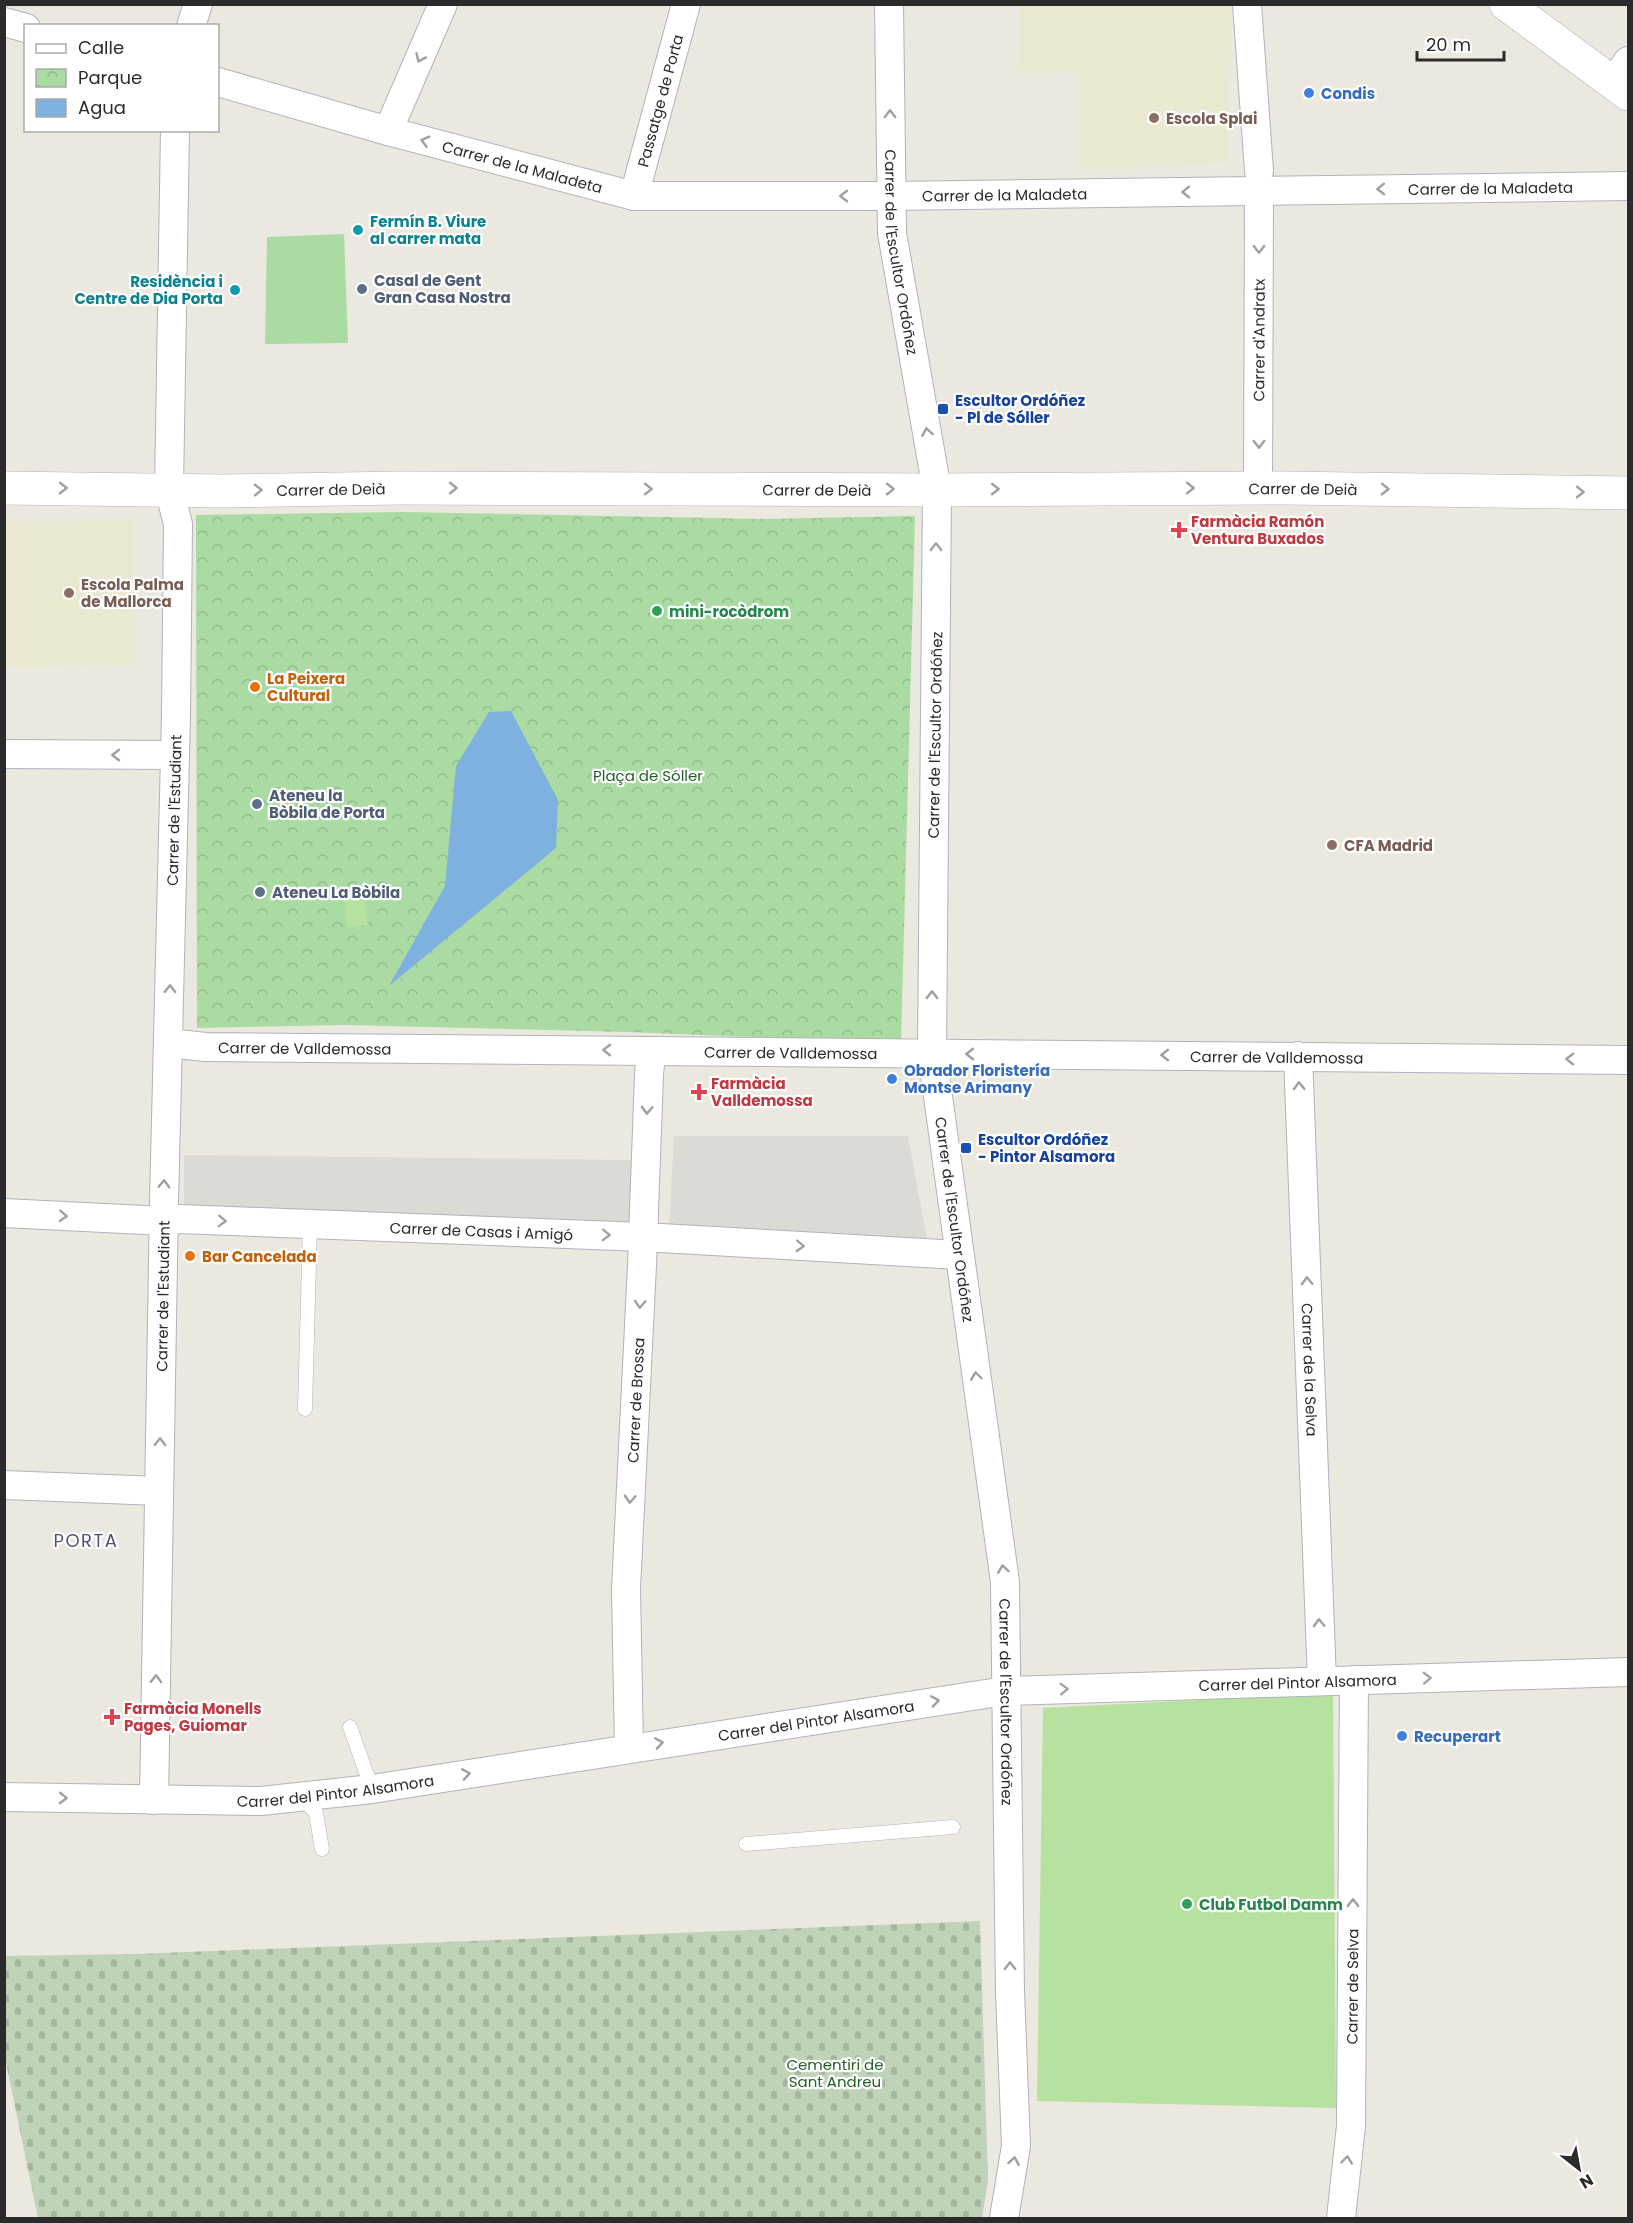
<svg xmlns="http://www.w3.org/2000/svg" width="1633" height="2223" viewBox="0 0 1633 2223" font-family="Poppins,sans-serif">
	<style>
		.education { fill: #eae8d0 }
		.grass { fill: #a9dba2 }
		.cemetery { fill: url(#cemetery-stones) }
		.park { fill: url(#park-crowns) }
		.pitch { fill: #b6e19f }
		.plaza { fill: #dcdad5 }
		.water { fill: #7eb1e0 }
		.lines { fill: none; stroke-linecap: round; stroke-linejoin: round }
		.lane-casing { stroke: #b2b2bd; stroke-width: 15 }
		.street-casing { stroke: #b2b2bd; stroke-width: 30 }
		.secondary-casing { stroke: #b2b2bd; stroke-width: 34 }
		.lane { stroke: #fff; stroke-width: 14 }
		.street { stroke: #fff; stroke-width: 28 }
		.secondary { stroke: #fff; stroke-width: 33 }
		.oneway { stroke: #a0a0a0 }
		.shop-dot { fill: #3f7fe0; stroke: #fff; stroke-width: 2 }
		.education-dot { fill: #8d6e63; stroke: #fff; stroke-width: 2 }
		.culture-dot { fill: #0f9aa8; stroke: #fff; stroke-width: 2 }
		.service-dot { fill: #5c6f8a; stroke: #fff; stroke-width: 2 }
		.transit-dot { fill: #1a4fb4; stroke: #fff; stroke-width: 2 }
		.health-dot { fill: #e0444e; stroke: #fff; stroke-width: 2 }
		.leisure-dot { fill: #2e9e5b; stroke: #fff; stroke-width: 2 }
		.food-dot { fill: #e8710a; stroke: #fff; stroke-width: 2 }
		.labels { text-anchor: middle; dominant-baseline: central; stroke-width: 4.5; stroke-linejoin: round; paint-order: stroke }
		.shop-label { font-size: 15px; font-weight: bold; fill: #366cbe; stroke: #fff; text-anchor: start }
		.street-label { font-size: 15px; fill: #2b2b2b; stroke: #fff }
		.education-label { font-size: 15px; font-weight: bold; fill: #785e54; stroke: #fff; text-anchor: start }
		.culture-label { font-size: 15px; font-weight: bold; fill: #0d838f; stroke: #fff; text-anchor: start }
		.service-label { font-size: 15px; font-weight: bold; fill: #4e5e75; stroke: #fff; text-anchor: start }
		.transit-label { font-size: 15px; font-weight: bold; fill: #164399; stroke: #fff; text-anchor: start }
		.health-label { font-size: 15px; font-weight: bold; fill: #be3a42; stroke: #fff; text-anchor: start }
		.leisure-label { font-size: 15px; font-weight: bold; fill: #27864d; stroke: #fff; text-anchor: start }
		.food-label { font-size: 15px; font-weight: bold; fill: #c56008; stroke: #fff; text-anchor: start }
		.park-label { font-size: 15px; fill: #236024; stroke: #fff }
		.quarter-label { font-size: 18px; letter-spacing: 1.5px; fill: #525076; stroke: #fff }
	</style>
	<defs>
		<pattern id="cemetery-stones" width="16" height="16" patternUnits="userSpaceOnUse" patternTransform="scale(1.5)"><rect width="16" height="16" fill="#bfd3b8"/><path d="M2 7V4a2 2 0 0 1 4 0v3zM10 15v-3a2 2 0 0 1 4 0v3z" fill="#a4b59e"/></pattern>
		<pattern id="park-crowns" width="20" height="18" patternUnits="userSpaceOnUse" patternTransform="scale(1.5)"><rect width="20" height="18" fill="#a9dba2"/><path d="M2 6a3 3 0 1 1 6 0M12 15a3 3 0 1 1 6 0" fill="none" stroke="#92bc8c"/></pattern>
	</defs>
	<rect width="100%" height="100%" fill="#ebe8df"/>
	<g class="education">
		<polygon points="1020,5 1232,5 1227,163 1081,171 1080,72 1018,73"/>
		<polygon points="133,520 134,666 5,667 5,521"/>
	</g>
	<polygon class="grass" points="344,234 348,343 265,344 267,237"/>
	<polygon class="cemetery" points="980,1921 988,2181 982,2218 38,2218 5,2058 5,1956 137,1954"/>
	<polygon class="park" points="401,512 763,519 915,516 901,1043 627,1032 347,1025 197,1028 196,515"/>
	<g class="pitch">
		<polygon points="364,892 368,925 347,927 343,894"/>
		<polygon points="1333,1693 1336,2108 1037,2101 1043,1708"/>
	</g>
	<g class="plaza">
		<polygon points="674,1136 908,1136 928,1245 669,1229"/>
		<polygon points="184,1155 633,1160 637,1230 184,1210"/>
	</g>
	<polygon class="water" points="511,711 558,800 556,848 389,986 445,886 456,766 489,712"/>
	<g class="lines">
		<g class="lane-casing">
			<g id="lane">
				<polyline points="305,1409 310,1224"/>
				<polyline points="350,1727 372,1789"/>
				<polyline points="301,1797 316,1813 322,1849"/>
				<polyline points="746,1844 953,1827"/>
			</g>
		</g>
		<g class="street-casing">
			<g id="street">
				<path id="s1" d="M889 4 892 233 937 490 932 1053 1005 1582 1010 1992 1016 2146 1004 2218"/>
				<polyline points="1247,4 1259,171"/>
				<polyline points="4,22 26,28"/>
				<polyline points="191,26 198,4"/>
				<path id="s2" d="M218 82 388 131 634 196H891L1628 186"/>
				<polyline points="1613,83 1628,61"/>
				<polyline points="388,131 443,4"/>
				<path id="s3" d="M634 196 686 4"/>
				<path id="s4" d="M1258 488 1259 191"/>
				<polyline points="4,754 175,755"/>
				<path id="s5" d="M169 1043 205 1047 1628 1060"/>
				<path id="s6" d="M1298 1056 1322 1681"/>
				<path id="s7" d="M4 1213 164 1221 180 1219 643 1237 959 1255"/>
				<polyline points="4,1485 159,1491"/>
				<path id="s8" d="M629 1748 626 1589 642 1265 649 1075 651 1051"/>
				<path id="s9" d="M4 1797 261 1801 372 1789 1005 1691 1628 1672"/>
				<path id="s10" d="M154 1800 164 1201 176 715 178 524 169 489 175 130"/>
				<path id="s11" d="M1341 2218 1351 2126 1354 1680"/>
			</g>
		</g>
		<g class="secondary-casing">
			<g id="secondary">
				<polyline points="1506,4 1628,94"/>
				<path id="s12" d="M4 488 221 491 400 488 937 490 1285 488 1628 493"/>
			</g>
		</g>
		<use href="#lane" class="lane"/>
		<use href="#street" class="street"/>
		<use href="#secondary" class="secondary"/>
	</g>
	<defs><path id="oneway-chevron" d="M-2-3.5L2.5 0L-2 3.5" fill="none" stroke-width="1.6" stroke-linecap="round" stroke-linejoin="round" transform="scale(1.5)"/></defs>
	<g class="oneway">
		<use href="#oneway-chevron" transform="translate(420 58) rotate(114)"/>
		<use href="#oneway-chevron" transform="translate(890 114) rotate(-90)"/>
		<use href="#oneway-chevron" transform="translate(425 141) rotate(-165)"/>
		<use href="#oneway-chevron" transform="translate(1381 189) rotate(179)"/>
		<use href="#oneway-chevron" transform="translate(1186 192) rotate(179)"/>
		<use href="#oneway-chevron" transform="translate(844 196) rotate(-180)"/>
		<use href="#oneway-chevron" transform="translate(1259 249) rotate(90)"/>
		<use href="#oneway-chevron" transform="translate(927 432) rotate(-100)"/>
		<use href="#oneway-chevron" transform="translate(1259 444) rotate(90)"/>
		<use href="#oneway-chevron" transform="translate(63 488)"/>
		<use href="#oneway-chevron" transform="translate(453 488)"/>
		<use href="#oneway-chevron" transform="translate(1190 488)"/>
		<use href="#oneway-chevron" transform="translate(648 489)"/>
		<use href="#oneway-chevron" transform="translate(890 489)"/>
		<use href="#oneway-chevron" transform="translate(995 489)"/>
		<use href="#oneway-chevron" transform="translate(1385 489) rotate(1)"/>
		<use href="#oneway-chevron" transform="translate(258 490) rotate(-1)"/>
		<use href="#oneway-chevron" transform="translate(1580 492) rotate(1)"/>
		<use href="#oneway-chevron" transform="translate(936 547) rotate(-90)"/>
		<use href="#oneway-chevron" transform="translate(116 755) rotate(-180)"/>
		<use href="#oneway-chevron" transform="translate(170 989) rotate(-89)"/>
		<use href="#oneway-chevron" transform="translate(932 995) rotate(-89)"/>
		<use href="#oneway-chevron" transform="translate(607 1050) rotate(-179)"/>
		<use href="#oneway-chevron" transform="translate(970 1054) rotate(-180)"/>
		<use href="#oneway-chevron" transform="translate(1165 1055) rotate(-180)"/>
		<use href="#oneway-chevron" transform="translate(1570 1059) rotate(-179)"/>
		<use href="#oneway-chevron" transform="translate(1299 1086) rotate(-92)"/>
		<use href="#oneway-chevron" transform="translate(647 1110) rotate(92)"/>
		<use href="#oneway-chevron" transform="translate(164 1184) rotate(-88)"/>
		<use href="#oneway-chevron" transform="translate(63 1216) rotate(3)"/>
		<use href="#oneway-chevron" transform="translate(222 1221) rotate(2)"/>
		<use href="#oneway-chevron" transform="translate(606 1235) rotate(2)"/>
		<use href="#oneway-chevron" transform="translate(800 1246) rotate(3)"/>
		<use href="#oneway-chevron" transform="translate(1307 1281) rotate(-92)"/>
		<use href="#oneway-chevron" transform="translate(640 1304) rotate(93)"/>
		<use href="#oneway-chevron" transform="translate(976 1376) rotate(-98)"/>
		<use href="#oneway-chevron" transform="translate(160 1442) rotate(-89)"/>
		<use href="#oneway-chevron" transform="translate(630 1499) rotate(93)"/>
		<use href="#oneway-chevron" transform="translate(1003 1569) rotate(-98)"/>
		<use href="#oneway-chevron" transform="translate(1319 1623) rotate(-92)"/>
		<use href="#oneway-chevron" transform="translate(1427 1678) rotate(-2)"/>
		<use href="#oneway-chevron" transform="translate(156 1679) rotate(-89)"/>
		<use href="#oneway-chevron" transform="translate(1064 1689) rotate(-2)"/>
		<use href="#oneway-chevron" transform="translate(935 1701) rotate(-9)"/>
		<use href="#oneway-chevron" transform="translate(659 1743) rotate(-9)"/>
		<use href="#oneway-chevron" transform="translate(466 1774) rotate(-9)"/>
		<use href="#oneway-chevron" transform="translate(63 1798) rotate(1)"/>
		<use href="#oneway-chevron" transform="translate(1353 1903) rotate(-90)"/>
		<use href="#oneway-chevron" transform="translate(1010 1966) rotate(-91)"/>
		<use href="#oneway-chevron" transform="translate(1347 2160) rotate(-84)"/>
		<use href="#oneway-chevron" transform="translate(1014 2161) rotate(-80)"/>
	</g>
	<g class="shop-dot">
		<circle cx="1309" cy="93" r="6"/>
		<circle cx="892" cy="1079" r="6"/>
		<circle cx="1402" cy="1736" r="6"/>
	</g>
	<g class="education-dot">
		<circle cx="1154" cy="118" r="6"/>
		<circle cx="69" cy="593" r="6"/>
		<circle cx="1332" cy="845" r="6"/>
	</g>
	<g class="culture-dot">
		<circle cx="358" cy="230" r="6"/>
		<circle cx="235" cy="290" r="6"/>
	</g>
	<g class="service-dot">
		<circle cx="362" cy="289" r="6"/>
		<circle cx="257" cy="804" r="6"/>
		<circle cx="260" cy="892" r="6"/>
	</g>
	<g class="transit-dot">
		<rect x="937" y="403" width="12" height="12" rx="3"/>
		<rect x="960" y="1142" width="12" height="12" rx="3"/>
	</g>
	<g class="health-dot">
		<path d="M1176 521h6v6h6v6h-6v6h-6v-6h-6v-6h6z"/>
		<path d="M696 1083h6v6h6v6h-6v6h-6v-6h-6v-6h6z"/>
		<path d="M109 1708h6v6h6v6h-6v6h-6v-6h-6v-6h6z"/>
	</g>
	<g class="leisure-dot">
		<circle cx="657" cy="611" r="6"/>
		<circle cx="1187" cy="1904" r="6"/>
	</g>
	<g class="food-dot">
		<circle cx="255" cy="687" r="6"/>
		<circle cx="190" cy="1256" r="6"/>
	</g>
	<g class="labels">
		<g class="shop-label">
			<text x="1321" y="93">Condis</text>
			<text x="904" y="1070">Obrador Floristería<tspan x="904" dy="17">Montse Arimany</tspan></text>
			<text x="1414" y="1736">Recuperart</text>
		</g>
		<g class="street-label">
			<text stroke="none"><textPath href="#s3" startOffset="99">Passatge de Porta</textPath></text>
			<text stroke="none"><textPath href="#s2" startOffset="316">Carrer de la Maladeta</textPath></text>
			<text stroke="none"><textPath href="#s2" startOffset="1288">Carrer de la Maladeta</textPath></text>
			<text stroke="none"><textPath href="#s2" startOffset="802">Carrer de la Maladeta</textPath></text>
			<text stroke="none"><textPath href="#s1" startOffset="249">Carrer de l'Escultor Ordóñez</textPath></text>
			<text stroke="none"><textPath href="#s4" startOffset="148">Carrer d'Andratx</textPath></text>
			<text stroke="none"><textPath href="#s12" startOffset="1299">Carrer de Deià</textPath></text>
			<text stroke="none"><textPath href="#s12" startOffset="327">Carrer de Deià</textPath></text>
			<text stroke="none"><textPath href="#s12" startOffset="813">Carrer de Deià</textPath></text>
			<text transform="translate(935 735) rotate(-89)">Carrer de l'Escultor Ordóñez</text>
			<text stroke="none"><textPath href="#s10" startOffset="990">Carrer de l'Estudiant</textPath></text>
			<text stroke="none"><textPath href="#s5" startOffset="136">Carrer de Valldemossa</textPath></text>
			<text stroke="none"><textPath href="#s5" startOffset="622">Carrer de Valldemossa</textPath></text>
			<text stroke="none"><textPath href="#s5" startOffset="1108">Carrer de Valldemossa</textPath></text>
			<text stroke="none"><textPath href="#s1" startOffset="1221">Carrer de l'Escultor Ordóñez</textPath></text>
			<text stroke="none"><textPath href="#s7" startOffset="478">Carrer de Casas i Amigó</textPath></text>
			<text stroke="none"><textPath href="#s10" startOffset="504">Carrer de l'Estudiant</textPath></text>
			<text stroke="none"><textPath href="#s6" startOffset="314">Carrer de la Selva</textPath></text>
			<text stroke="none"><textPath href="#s8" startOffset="348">Carrer de Brossa</textPath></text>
			<text stroke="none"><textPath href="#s9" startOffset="1302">Carrer del Pintor Alsamora</textPath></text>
			<text stroke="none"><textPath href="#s1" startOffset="1707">Carrer de l'Escultor Ordóñez</textPath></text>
			<text stroke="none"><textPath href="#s9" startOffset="818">Carrer del Pintor Alsamora</textPath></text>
			<text stroke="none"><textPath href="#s9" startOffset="332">Carrer del Pintor Alsamora</textPath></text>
			<text stroke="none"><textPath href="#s11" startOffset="232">Carrer de Selva</textPath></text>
		</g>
		<g class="education-label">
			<text x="1166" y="118">Escola Splai</text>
			<text x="81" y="584">Escola Palma<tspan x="81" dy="17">de Mallorca</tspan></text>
			<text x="1344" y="845">CFA Madrid</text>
		</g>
		<g class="culture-label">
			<text x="370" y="221">Fermín B. Viure<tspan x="370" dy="17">al carrer mata</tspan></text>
			<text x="223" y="281" text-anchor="end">Residència i<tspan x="223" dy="17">Centre de Dia Porta</tspan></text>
		</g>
		<g class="service-label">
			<text x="374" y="280">Casal de Gent<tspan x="374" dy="17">Gran Casa Nostra</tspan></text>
			<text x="269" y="795">Ateneu la<tspan x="269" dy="17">Bòbila de Porta</tspan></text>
			<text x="272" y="892">Ateneu La Bòbila</text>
		</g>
		<g class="transit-label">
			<text x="955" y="400">Escultor Ordóñez<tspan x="955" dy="17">- Pl de Sóller</tspan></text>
			<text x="978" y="1139">Escultor Ordóñez<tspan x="978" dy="17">- Pintor Alsamora</tspan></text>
		</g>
		<g class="health-label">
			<text x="1191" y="521">Farmàcia Ramón<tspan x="1191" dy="17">Ventura Buxados</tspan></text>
			<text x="711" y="1083">Farmàcia<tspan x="711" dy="17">Valldemossa</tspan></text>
			<text x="124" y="1708">Farmàcia Monells<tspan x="124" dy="17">Pages, Guiomar</tspan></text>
		</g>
		<g class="leisure-label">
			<text x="669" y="611">mini-rocòdrom</text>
			<text x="1199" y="1904">Club Futbol Damm</text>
		</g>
		<g class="food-label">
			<text x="267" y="678">La Peixera<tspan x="267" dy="17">Cultural</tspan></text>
			<text x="202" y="1256">Bar Cancelada</text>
		</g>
		<g class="park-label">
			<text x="648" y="775">Plaça de Sóller</text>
			<text x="835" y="2064">Cementiri de<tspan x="835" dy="17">Sant Andreu</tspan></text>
		</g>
		<g class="quarter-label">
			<text x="86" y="1540">PORTA</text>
		</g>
	</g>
	<rect width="1633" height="2223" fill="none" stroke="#2b2b2b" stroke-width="12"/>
	<rect x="24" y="24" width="195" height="108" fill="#ffffff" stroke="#aaaaaa" stroke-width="1.5"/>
	<rect x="36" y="44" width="30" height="9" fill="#ffffff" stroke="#aaaaaa" stroke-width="1.5"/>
	<text x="78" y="54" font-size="18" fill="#2b2b2b">Calle</text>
	<rect x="36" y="69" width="30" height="18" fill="url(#park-crowns)" stroke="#aaaaaa" stroke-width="1.5"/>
	<text x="78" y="84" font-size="18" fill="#2b2b2b">Parque</text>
	<rect x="36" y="99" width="30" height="18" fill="#7eb1e0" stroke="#aaaaaa" stroke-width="1.5"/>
	<text x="78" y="114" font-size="18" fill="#2b2b2b">Agua</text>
	<g transform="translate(1579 2169) rotate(149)" stroke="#ffffff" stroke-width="4.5" paint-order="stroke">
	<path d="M0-4.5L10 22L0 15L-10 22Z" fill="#2b2b2b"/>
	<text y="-9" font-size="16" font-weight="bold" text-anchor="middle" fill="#2b2b2b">N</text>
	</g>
	<path d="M1417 51v9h87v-9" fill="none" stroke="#2b2b2b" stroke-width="3"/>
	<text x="1426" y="51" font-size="18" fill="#2b2b2b" stroke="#ffffff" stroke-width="4.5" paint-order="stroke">20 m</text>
</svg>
